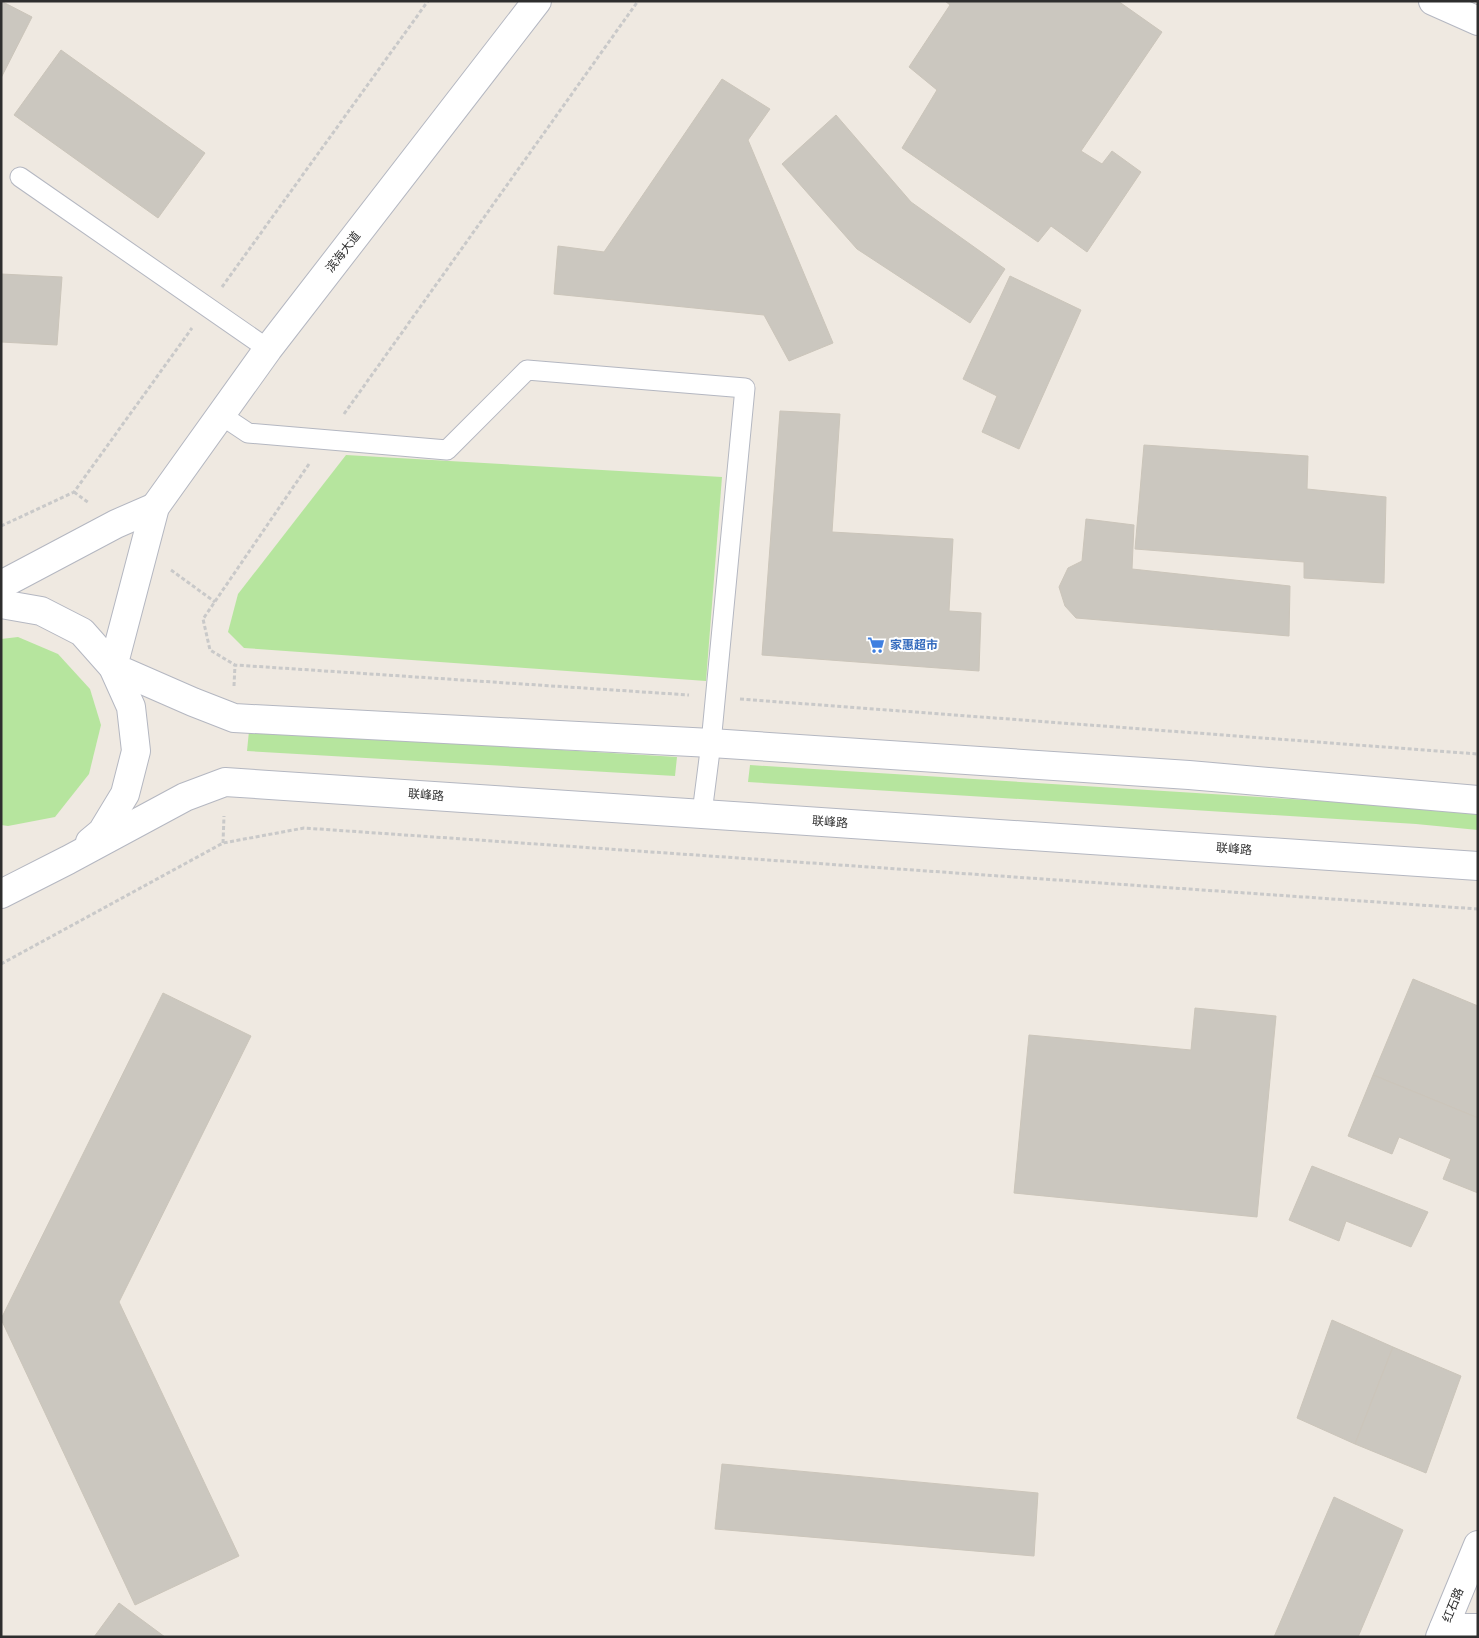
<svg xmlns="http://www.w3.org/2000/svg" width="1479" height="1638" viewBox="0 0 1479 1638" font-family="'Fira Sans','Noto Sans SC',sans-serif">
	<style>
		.green { fill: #b6e59e }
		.building { fill: #cbc7bf; stroke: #cbc5ba }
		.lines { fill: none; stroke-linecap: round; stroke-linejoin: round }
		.lane-casing { stroke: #b4b7c1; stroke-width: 21 }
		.street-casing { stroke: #b4b7c1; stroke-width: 30 }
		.secondary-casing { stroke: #b4b7c1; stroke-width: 30 }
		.path { stroke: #c9c9c9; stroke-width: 3; stroke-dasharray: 4 2.5; stroke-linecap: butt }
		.lane { stroke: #fff; stroke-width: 19 }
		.street { stroke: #fff; stroke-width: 28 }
		.secondary { stroke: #fff; stroke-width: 28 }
		.labels { text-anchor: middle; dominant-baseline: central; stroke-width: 4; stroke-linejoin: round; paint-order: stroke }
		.street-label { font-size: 12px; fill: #2e2e2e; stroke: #fff }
		.shop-label { font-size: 12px; font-weight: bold; fill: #366cbe; stroke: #fff; text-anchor: start }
	</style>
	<rect width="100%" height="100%" fill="#efe9e1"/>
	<g class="green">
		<polygon points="346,455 722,477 706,681 244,648 228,632 238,594"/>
		<polygon points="18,637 58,654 90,689 101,725 89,774 55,817 8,826 1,825 1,639"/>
		<polygon points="249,731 677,757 675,776 247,751"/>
		<polygon points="750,765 1418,807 1478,814 1478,830 1416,824 748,782"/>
	</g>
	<g class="building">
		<polygon points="1,1 32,17 1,78"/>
		<polygon points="945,1 1118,1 1162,32 1081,151 1102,164 1112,151 1141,172 1087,252 1051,226 1038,242 902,148 937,90 909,67 950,5"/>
		<polygon points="61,50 205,153 158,218 14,115"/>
		<polygon points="722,79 770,109 748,140 833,343 789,361 764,315 554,294 558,246 604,252"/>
		<polygon points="836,115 911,202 1005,269 970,323 857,249 782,164"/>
		<polygon points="1,274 62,277 57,345 1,342"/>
		<polygon points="1010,276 1081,310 1019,449 982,432 997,396 963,379"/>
		<polygon points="780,411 840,414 832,532 953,539 949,611 981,613 979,671 762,655"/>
		<polygon points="1144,445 1308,456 1307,489 1386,497 1384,583 1304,578 1304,562 1135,549"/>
		<polygon points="1086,519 1134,525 1132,569 1290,586 1289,636 1076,618 1065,606 1059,587 1068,568 1082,561"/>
		<polygon points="1413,979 1478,1006 1478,1118 1373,1075"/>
		<polygon points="163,993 251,1036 119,1302 239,1556 135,1605 1,1319"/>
		<polygon points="1195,1008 1276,1016 1257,1217 1014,1193 1029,1035 1191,1050"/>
		<polygon points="1373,1075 1478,1118 1478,1193 1443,1179 1451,1159 1399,1137 1392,1154 1348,1136"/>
		<polygon points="1312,1166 1428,1212 1411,1247 1346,1221 1339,1241 1289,1220"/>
		<polygon points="1332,1320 1393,1347 1355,1444 1297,1418"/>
		<polygon points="1393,1347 1461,1376 1426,1473 1355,1444"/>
		<polygon points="722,1464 1038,1493 1034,1556 715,1529"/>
		<polygon points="1334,1497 1403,1530 1358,1637 1274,1637"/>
		<polygon points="119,1603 165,1637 94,1637"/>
	</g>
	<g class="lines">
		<g class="lane-casing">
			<g id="lane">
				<polyline points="20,177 268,349"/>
				<polyline points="221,415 248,433 447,450 527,370 745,388 711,743 702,813"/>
			</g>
		</g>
		<g class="street-casing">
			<g id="street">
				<polyline points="1433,1 1478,21"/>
				<polyline points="1444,1628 1478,1628"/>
			</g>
		</g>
		<g class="secondary-casing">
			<g id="secondary">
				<polyline points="537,1 268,349 155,507 113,667 193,702 234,718 711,743 1189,775 1478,800"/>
				<polyline points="1,585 116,524 155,507"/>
				<polyline points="1,604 41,611 82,632 113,667 131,707 136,751 125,794 102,832 90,842"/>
				<polyline points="1,894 68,860 185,797 225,782 1478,866"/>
				<polyline points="1440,1637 1478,1545"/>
			</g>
		</g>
		<g class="path">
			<polyline points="222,287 428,1"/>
			<polyline points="344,414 638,1"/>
			<polyline points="309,464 203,619 210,650 235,665 689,695"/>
			<polyline points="74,492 89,503"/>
			<polyline points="1,526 74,492 192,328"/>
			<polyline points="171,570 215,602"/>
			<polyline points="234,686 235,665"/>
			<polyline points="740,699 1478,754"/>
			<polyline points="223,843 224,816"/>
			<polyline points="1,964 223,843 304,828 1478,909"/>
		</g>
		<use href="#lane" class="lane"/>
		<use href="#street" class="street"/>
		<use href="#secondary" class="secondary"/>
	</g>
	<defs>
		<g id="supermarket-bare" transform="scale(1.35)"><path d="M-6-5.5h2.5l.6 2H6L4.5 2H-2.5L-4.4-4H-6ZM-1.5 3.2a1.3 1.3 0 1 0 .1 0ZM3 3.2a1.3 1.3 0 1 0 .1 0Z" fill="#3f7fe0" stroke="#fff" stroke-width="2.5" paint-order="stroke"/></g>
	</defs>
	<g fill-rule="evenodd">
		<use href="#supermarket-bare" x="876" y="645"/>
	</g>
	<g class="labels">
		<g class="street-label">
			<text transform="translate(343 252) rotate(-52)">滨海大道</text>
			<text transform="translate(426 795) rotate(4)">联峰路</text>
			<text transform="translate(830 822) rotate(4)">联峰路</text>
			<text transform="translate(1234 849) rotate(4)">联峰路</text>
			<text transform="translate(1453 1605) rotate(-68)">红石路</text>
		</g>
		<g class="shop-label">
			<text x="890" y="645">家惠超市</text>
		</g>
	</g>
	<rect width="1479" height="1638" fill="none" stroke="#2e2e2e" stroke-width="5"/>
</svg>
